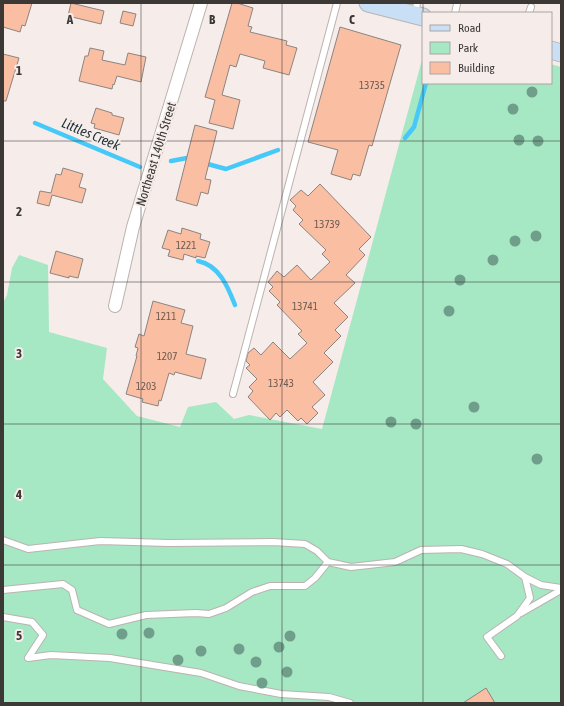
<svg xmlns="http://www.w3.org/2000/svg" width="564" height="706" viewBox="0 0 564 706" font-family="'Asap Condensed',sans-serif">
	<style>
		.green { fill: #a6e7c4 }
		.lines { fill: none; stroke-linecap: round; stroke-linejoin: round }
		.stream { stroke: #46c9f9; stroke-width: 4.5 }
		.building { fill: #fabfa3; stroke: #8c8481 }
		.lane-casing { stroke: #bbb3b0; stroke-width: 8 }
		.street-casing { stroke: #bbb3b0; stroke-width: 14 }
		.secondary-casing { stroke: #bbb3b0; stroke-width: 19 }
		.lane { stroke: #fff; stroke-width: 6 }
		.street { stroke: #fff; stroke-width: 12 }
		.secondary { stroke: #c8dff5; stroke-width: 17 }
		.tree { fill: #6f9f8b }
		.grid { fill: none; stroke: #3b3836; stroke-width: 1; stroke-opacity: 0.55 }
		.labels { text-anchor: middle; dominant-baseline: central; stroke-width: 4; stroke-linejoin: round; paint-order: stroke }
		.number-label { font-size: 11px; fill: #6b5a51 }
		.street-label { font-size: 13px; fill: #3b3836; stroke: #f6edea }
		.water-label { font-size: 14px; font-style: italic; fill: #1c313b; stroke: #f6edea }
		.grid-label { font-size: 13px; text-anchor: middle; font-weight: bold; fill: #3b3836; stroke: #f6edea; stroke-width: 4; stroke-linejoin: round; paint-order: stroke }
	</style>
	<rect width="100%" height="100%" fill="#f6edea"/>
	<polygon class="green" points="423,56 423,83 551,83 551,64 561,67 561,703 3,703 3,303 7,295 12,268 19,255 48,265 49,332 107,348 103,379 137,416 180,427 188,407 216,402 234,419 249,415 322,429"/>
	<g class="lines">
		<g class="stream">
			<polyline points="35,123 140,167"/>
			<polyline points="405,138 414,127 426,83"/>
			<polyline points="171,161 187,158 191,159"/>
			<polyline points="204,163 226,169 278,150"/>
			<path d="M198 261C219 265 228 287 235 305"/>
		</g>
	</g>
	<g class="building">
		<polygon points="3,3 32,3 25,26 22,25 20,32 3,27"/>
		<polygon points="71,3 104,11 101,24 68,16"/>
		<polygon points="232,3 237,3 253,8 248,26 252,27 250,32 287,41 286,45 297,48 289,75 263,68 265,61 240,54 236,67 230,65 222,95 240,100 233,129 209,123 215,100 205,97"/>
		<polygon points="123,11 136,14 133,26 120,23"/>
		<polygon points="340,27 401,45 372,146 369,145 360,176 353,174 351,180 331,174 338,150 308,142"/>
		<polygon points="90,48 104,51 102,60 125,65 128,53 146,57 141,82 117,76 114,85 113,84 112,89 79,81 85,56 88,56"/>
		<polygon points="3,54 19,58 6,101 3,101"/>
		<polygon points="96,108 112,113 112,115 124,118 119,135 94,128 95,124 91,123"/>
		<polygon points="195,125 217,131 205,179 211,180 208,194 201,192 197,206 176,200"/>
		<polygon points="63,168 83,174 79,187 86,189 82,203 52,195 49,206 37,203 40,191 51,193 56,174 61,175"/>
		<polygon points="320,184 371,237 359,249 365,255 346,275 355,283 334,303 348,317 335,330 341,336 324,353 333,362 313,382 325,395 312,407 318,413 307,424 301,418 298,421 287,410 280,417 276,413 270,420 248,397 253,391 249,387 257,379 246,368 250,365 246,361 248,353 254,348 261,355 273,342 290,359 307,343 298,334 302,331 277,305 280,302 269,291 273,287 268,282 277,271 284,277 297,265 311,280 330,262 322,254 326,250 299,224 303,220 293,210 296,206 290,200 301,190 308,196"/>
		<polygon points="182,228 201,234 200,239 210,242 205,258 196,256 196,258 184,254 183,260 168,256 170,250 162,248 168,230 181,234"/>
		<polygon points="56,251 83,259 78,278 69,276 69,278 50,273"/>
		<polygon points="153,301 185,310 181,323 193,326 186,354 206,359 201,379 175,372 174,375 169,373 161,401 159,400 158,406 142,402 143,399 126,394 137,356 136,356 138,348 135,347 139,334 144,336"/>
		<polygon points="486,688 495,703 463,703"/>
	</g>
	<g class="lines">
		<g class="lane-casing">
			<g id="lane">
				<polyline points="455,13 457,4"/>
				<polyline points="529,13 531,7"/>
				<polyline points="415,14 417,3"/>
				<polyline points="233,394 337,3"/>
				<polyline points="3,540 28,549 100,541 168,543 273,542 305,544 317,551 328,562 351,567 395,562 421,550 461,549 482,554 507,564 525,577 530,598 517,616 487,637 501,656"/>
				<polyline points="525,577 541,585 561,588"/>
				<polyline points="3,590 63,584 72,590 77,610 109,624 146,615 196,613 209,614 226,608 252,592 270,586 305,586 315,578 328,562"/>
				<polyline points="521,613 561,590"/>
				<polyline points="3,617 32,622 43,635 28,658 51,655 110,658 201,673 239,686 281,694 329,697 350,703"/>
			</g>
		</g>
		<g class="street-casing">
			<polyline id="street" points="115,306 133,227 201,3"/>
		</g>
		<g class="secondary-casing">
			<g id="secondary">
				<polyline points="368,3 423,17"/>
				<polyline points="551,50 561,53"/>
			</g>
		</g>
		<use href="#lane" class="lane"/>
		<use href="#street" class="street"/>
		<use href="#secondary" class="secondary"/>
	</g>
	<g class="tree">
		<circle cx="532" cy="92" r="5.5"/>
		<circle cx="513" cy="109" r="5.5"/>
		<circle cx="519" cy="140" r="5.5"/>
		<circle cx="538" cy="141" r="5.5"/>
		<circle cx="536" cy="236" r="5.5"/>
		<circle cx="515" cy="241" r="5.5"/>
		<circle cx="493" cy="260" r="5.5"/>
		<circle cx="460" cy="280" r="5.5"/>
		<circle cx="449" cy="311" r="5.5"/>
		<circle cx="474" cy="407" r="5.5"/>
		<circle cx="391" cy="422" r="5.5"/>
		<circle cx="416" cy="424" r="5.5"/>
		<circle cx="537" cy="459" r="5.5"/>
		<circle cx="149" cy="633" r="5.5"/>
		<circle cx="122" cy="634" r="5.5"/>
		<circle cx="290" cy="636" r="5.5"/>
		<circle cx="279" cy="647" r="5.5"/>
		<circle cx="239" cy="649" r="5.5"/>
		<circle cx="201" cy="651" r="5.5"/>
		<circle cx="178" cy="660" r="5.5"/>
		<circle cx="256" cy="662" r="5.5"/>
		<circle cx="287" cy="672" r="5.5"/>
		<circle cx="262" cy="683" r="5.5"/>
	</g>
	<path class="grid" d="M141 3V703M282 3V703M423 3V13M423 13V83M423 83V703M3 141H561M3 282H561M3 424H561M3 565H561"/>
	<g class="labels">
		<g class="number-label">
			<text x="372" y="85">13735</text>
			<text x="327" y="224">13739</text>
			<text x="186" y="245">1221</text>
			<text x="305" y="306">13741</text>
			<text x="166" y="316">1211</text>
			<text x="167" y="356">1207</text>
			<text x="281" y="383">13743</text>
			<text x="146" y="386">1203</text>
		</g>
		<g class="street-label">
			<text transform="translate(156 154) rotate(-73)">Northeast 140th Street</text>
		</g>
		<g class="water-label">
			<text transform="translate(91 134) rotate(23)">Littles Creek</text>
		</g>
	</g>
	<g class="grid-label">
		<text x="70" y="24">A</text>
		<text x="212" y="24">B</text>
		<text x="352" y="24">C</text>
		<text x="19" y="75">1</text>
		<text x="19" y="216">2</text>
		<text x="19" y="358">3</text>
		<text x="19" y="499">4</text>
		<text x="19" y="640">5</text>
	</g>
	<rect width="564" height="706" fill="none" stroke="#3b3836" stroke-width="8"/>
	<rect x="422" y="12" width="130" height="72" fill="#f6edea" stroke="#aba5a2"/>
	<rect x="430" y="25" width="20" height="6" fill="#c8dff5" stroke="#aba5a2"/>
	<text x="458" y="32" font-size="12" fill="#3b3836">Road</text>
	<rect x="430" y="42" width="20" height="12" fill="#a6e7c4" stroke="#aba5a2"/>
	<text x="458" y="52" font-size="12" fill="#3b3836">Park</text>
	<rect x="430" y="62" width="20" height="12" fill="#fabfa3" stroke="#aba5a2"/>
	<text x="458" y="72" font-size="12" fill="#3b3836">Building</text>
</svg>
